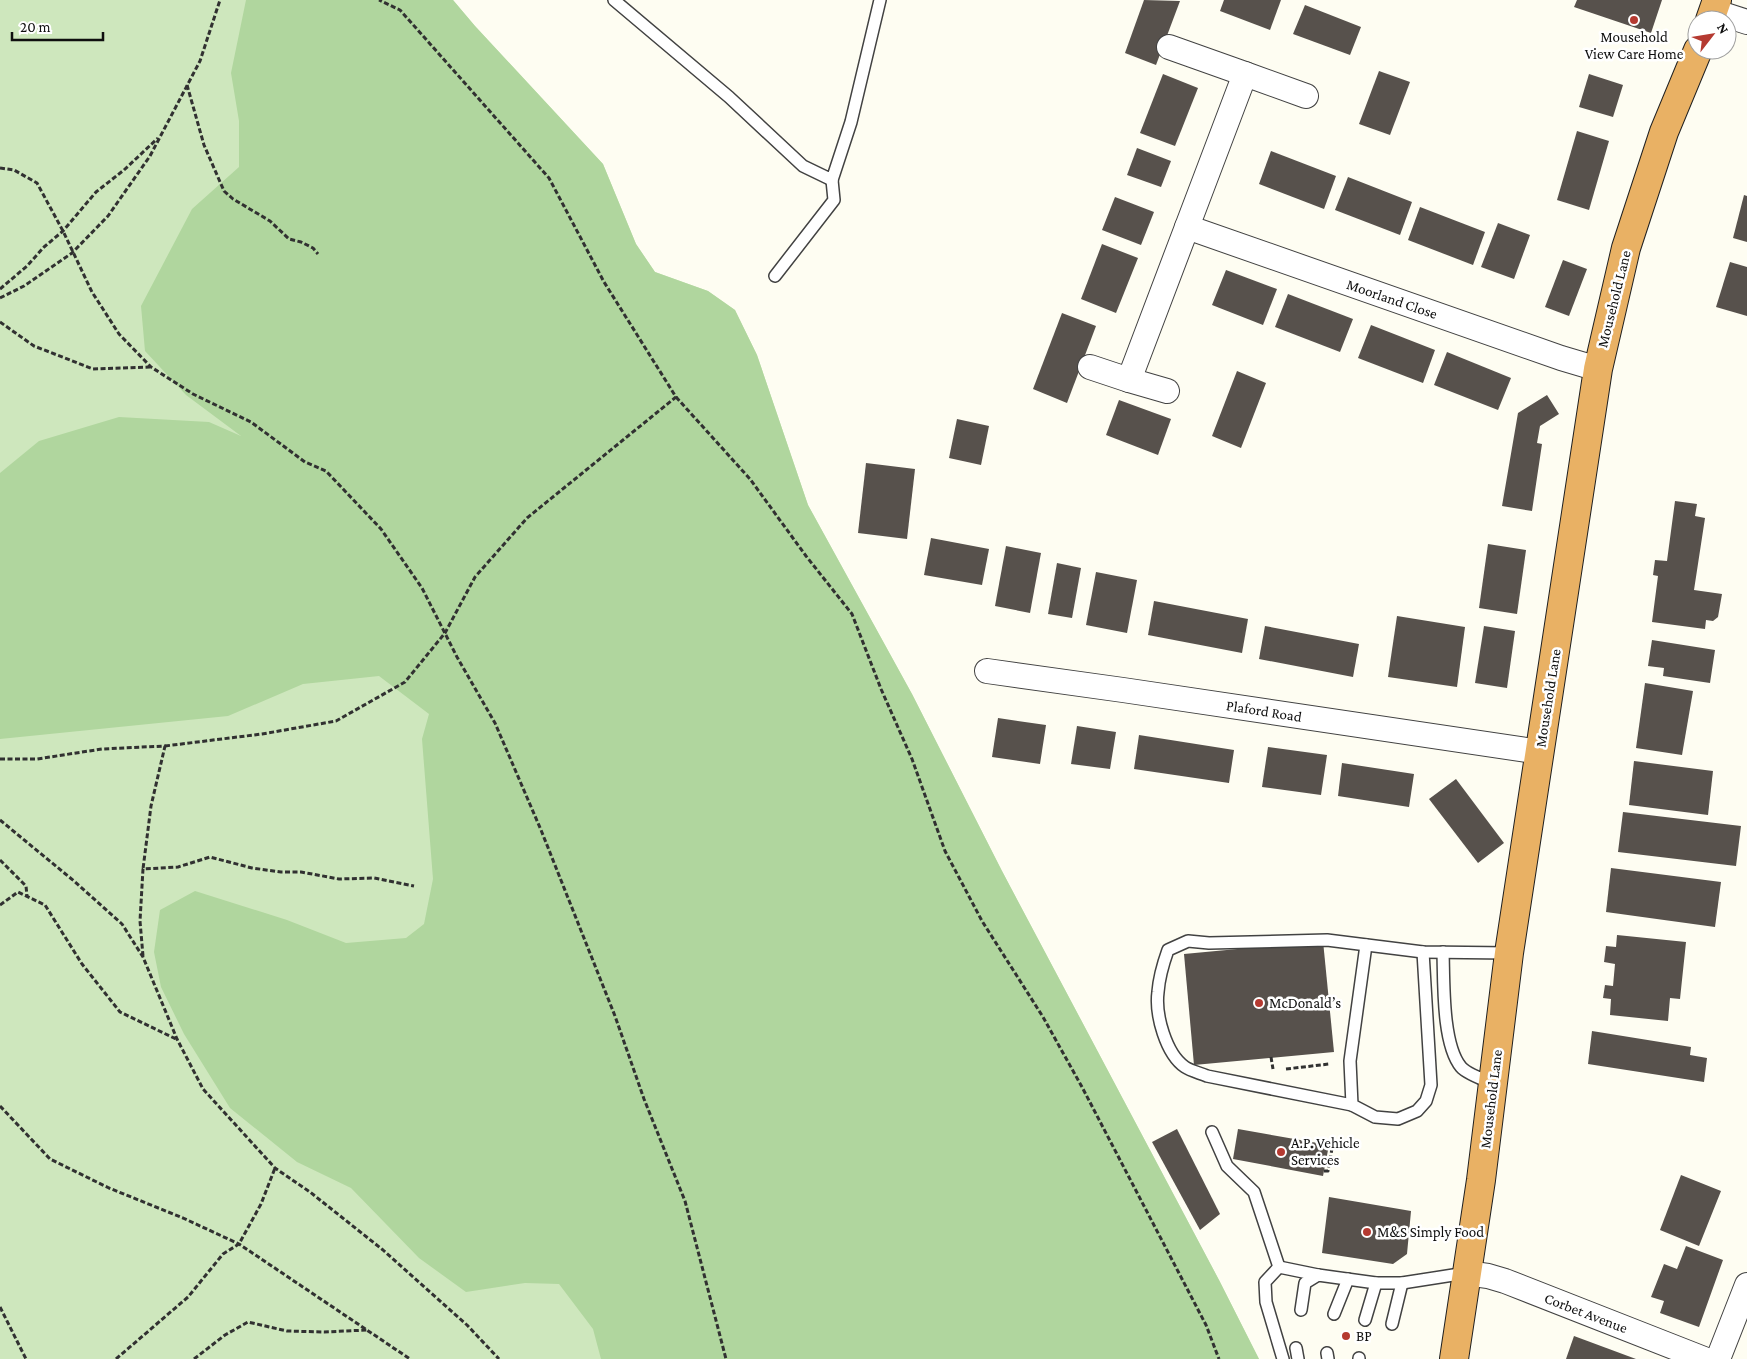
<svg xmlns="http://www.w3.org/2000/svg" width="1747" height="1359" viewBox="0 0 1747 1359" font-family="'Crimson Pro',serif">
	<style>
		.green { fill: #cee7bd }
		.forest { fill: #b0d69e }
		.building { fill: #57514c }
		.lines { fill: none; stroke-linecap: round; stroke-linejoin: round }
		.lane-casing { stroke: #424242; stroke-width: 14 }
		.street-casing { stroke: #424242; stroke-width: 26 }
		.highway-casing { stroke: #202020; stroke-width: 30 }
		.path { stroke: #313131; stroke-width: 3; stroke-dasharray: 5 2.5; stroke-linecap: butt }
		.lane { stroke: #fff; stroke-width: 11 }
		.street { stroke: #fff; stroke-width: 24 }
		.highway { stroke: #e9b164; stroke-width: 28 }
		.poi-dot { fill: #b53a31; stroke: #fff; stroke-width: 2 }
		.labels { text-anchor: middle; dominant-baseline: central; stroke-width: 5; stroke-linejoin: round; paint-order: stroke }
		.poi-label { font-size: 15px; fill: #0f0f0f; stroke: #fff; text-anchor: start }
		.street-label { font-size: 15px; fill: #0f0f0f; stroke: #fff }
	</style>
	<rect width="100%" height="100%" fill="#fefdf2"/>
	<polygon class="green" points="0,0 453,0 475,26 603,164 636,244 655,272 708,291 735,310 757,355 808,505 912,694 1002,871 1219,1280 1259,1359 0,1359"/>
	<polygon class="forest" points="246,0 453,0 475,26 603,164 636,244 655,272 708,291 735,310 757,355 808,505 912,694 1002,871 1219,1280 1259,1359 601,1359 593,1329 559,1284 525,1283 466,1292 419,1258 351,1188 297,1162 230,1108 184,1034 161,987 154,952 160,910 195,891 287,920 346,943 406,938 424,924 433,879 422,739 429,714 379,676 303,684 228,716 0,739 0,473 39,441 119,417 209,422 241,436 186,395 145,351 141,306 192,209 239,167 239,121 231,73"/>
	<g class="building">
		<polygon points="1144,0 1180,1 1156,65 1125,53"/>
		<polygon points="1224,0 1281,0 1270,30 1220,11"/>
		<polygon points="1577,0 1662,0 1651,33 1574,7"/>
		<polygon points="1305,5 1361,27 1350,55 1293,34"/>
		<polygon points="1379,71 1410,82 1390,135 1359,124"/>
		<polygon points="1163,74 1198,88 1175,146 1140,133"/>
		<polygon points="1589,74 1623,85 1613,117 1579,107"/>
		<polygon points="1577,131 1609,141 1589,210 1557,200"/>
		<polygon points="1137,148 1171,161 1161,187 1127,175"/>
		<polygon points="1271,151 1336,176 1324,209 1259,184"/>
		<polygon points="1348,177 1412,202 1400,235 1335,210"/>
		<polygon points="1744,195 1747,196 1747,242 1733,238"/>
		<polygon points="1115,197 1154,212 1141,245 1102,230"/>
		<polygon points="1420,207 1485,232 1473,265 1408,240"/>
		<polygon points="1498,223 1530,235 1514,279 1481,267"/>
		<polygon points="1102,244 1138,258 1116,313 1081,299"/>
		<polygon points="1563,260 1587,269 1569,316 1545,307"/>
		<polygon points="1730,262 1747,267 1747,316 1716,307"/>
		<polygon points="1226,270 1277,289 1263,325 1212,305"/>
		<polygon points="1288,294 1353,319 1340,352 1275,327"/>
		<polygon points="1062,313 1096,326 1067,403 1033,389"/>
		<polygon points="1371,325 1435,350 1423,383 1358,358"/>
		<polygon points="1447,352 1511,378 1498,410 1434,385"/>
		<polygon points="1237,371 1266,383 1241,448 1212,436"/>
		<polygon points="1547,395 1559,414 1540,426 1537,443 1542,444 1532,511 1502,506 1518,413"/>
		<polygon points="1119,400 1171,419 1158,455 1106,435"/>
		<polygon points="957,419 989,426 981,465 949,458"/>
		<polygon points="866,463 915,469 907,539 858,533"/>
		<polygon points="1675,501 1697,504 1695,516 1705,518 1694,590 1722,594 1718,617 1713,621 1706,620 1705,629 1652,622 1658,576 1653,575 1655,560 1667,561"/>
		<polygon points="931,538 989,549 982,585 924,575"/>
		<polygon points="1488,544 1526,550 1517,614 1479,608"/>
		<polygon points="1006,546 1041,553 1030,613 995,606"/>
		<polygon points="1057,563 1081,568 1072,618 1048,614"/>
		<polygon points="1096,572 1137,580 1127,633 1086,625"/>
		<polygon points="1154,601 1248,619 1242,653 1148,635"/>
		<polygon points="1397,616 1465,627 1457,687 1388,677"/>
		<polygon points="1265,626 1359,644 1353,677 1259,659"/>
		<polygon points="1484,626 1515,631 1507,688 1475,683"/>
		<polygon points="1652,640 1715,650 1710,683 1663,676 1664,668 1648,666"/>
		<polygon points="1645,683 1693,691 1682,755 1636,748"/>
		<polygon points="998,718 1046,725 1040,764 992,757"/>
		<polygon points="1077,726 1116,732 1110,769 1071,764"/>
		<polygon points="1139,735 1234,750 1229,783 1134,769"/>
		<polygon points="1268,747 1327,755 1321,795 1262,787"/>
		<polygon points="1634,761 1713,771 1708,815 1629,805"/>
		<polygon points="1342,763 1414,774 1409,807 1338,796"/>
		<polygon points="1456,779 1504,843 1478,863 1429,799"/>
		<polygon points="1623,812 1741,826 1736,866 1618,852"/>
		<polygon points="1611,868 1721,882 1715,927 1606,912"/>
		<polygon points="1617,935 1686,942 1680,999 1670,998 1668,1021 1610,1015 1611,999 1603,998 1605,985 1613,986 1615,964 1604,962 1606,946 1616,947"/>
		<polygon points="1323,941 1334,1052 1194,1065 1184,954"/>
		<polygon points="1592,1031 1691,1047 1690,1055 1707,1058 1704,1082 1588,1064"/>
		<polygon points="1177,1129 1220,1214 1200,1230 1152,1142"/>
		<polygon points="1238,1129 1329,1145 1323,1176 1233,1159"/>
		<polygon points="1681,1175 1721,1191 1699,1246 1660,1230"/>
		<polygon points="1329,1197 1411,1211 1407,1254 1393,1264 1322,1253"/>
		<polygon points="1686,1246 1723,1260 1699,1327 1660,1313 1664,1301 1651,1297 1664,1264 1677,1269"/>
		<polygon points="1574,1336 1636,1359 1566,1359"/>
	</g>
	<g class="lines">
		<g class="lane-casing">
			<g id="lane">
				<polyline points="614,0 729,97 803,166 832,180 851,122 880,0"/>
				<polyline points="775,276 834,200 832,180"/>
				<polyline points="1366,945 1350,1061 1352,1105 1375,1117 1398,1119 1417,1111 1426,1101 1431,1085 1423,952"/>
				<path d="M1443 952C1444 982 1442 1044 1461 1067 1466 1073 1484 1080 1492 1083"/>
				<path d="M1352 1105 1207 1076C1200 1073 1191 1071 1185 1067 1166 1054 1155 1015 1158 992 1159 978 1163 964 1168 950L1188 941 1209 943 1327 940 1423 952 1509 953"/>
				<polyline points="1212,1132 1227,1166 1254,1192 1279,1267"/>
				<polyline points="1301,1310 1305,1283 1318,1275 1376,1283 1402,1283 1466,1273"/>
				<polyline points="1334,1314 1348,1279"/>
				<polyline points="1365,1320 1376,1283"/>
				<polyline points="1392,1324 1402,1283"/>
				<polyline points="1296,1348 1298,1359"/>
				<polyline points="1327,1353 1328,1359"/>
				<polyline points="1359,1358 1359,1359"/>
				<polyline points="1283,1359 1266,1302 1265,1282 1279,1267 1318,1275"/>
			</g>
		</g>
		<g class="street-casing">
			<g id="street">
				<polyline points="1713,11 1747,22"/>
				<polyline points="1169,47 1245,74 1187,227 1561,358 1598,369"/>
				<polyline points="1245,74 1306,96"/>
				<polyline points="1090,367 1129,380 1187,227"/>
				<polyline points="1129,380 1167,391"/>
				<polyline points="987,671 1123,690 1540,752"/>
				<polyline points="1466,1273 1488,1276 1505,1281 1704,1359"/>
				<polyline points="1718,1359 1747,1285"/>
			</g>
		</g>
		<g class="highway-casing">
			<g id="highway">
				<polyline points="1710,20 1717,0"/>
				<polyline points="1454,1359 1481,1180 1509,953 1598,369 1626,248 1664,132 1698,50"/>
			</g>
		</g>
		<g class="path">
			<polyline points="187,85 204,145 224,191 233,199 270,221 289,239 301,242 313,248 318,254"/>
			<polyline points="0,168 14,170 37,183 63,231 92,292 119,334 151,367 193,394 251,422 305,462 326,471 381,529 422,588 457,657 495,723 541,830 615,1016 644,1099 685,1201 726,1359"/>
			<polyline points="0,289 27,266 44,247 63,231 96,192 124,170 158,138"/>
			<polyline points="0,298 24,286 72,253 108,216 150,156 200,61 220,0"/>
			<polyline points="0,322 34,346 93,369 150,367"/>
			<polyline points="676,397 750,479 806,556 852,614 881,689 912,759 945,851 982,921 1043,1017 1082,1087 1206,1325 1219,1359"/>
			<polyline points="165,746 262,734 336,721 405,682 445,633 475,577 527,518 676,397 604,282 549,178 400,10 379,0"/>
			<polyline points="0,759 37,759 102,749 165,746 151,806 143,869"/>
			<polyline points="0,820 74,881 122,924 143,957 177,1039 203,1089 275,1168 310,1192 383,1250 467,1325 499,1359"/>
			<polyline points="0,860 26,886 27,896"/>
			<polyline points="0,905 18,892 45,905 82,964 120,1012 176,1039"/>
			<polyline points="143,956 140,921 143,869 178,867 210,857 252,868 281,872 301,872 339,879 374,878 414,886"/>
			<polyline points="1271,1057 1273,1069"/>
			<polyline points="1286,1069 1329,1064"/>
			<polyline points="0,1106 50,1159 109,1188 183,1218 239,1244 410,1359"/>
			<polyline points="1324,1171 1328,1171 1333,1143 1343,1144"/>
			<polyline points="0,1307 26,1359"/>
			<polyline points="116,1359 188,1297 223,1254 239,1244 261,1204 275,1168"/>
			<polyline points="194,1359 225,1335 248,1322 287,1331 324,1332 367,1330"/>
		</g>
		<use href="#lane" class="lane"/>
		<use href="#street" class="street"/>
		<use href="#highway" class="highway"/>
	</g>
	<g class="poi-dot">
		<circle cx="1634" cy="20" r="5"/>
		<circle cx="1259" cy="1003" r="5"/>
		<circle cx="1281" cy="1152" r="5"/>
		<circle cx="1367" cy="1232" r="5"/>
		<circle cx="1346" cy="1336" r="5"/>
	</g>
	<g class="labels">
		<g class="poi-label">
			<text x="1634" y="37" text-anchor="middle">Mousehold<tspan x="1634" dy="17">View Care Home</tspan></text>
			<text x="1269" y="1003">McDonald’s</text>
			<text x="1291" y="1143">A.P. Vehicle<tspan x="1291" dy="17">Services</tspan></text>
			<text x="1377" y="1232">M&amp;S Simply Food</text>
			<text x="1356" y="1336">BP</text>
		</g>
		<g class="street-label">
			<text transform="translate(1392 299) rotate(19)">Moorland Close</text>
			<text transform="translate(1614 299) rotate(-76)">Mousehold Lane</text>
			<text transform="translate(1548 698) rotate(-81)">Mousehold Lane</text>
			<text transform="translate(1264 711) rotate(9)">Plaford Road</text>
			<text transform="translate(1491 1099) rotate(-83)">Mousehold Lane</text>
			<text transform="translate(1586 1313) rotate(21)">Corbet Avenue</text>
		</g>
	</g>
	<g transform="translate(1712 35) rotate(59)"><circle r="24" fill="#ffffff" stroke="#9f9f9f"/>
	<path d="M0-4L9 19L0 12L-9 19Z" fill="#b53a31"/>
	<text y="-8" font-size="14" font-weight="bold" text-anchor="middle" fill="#0f0f0f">N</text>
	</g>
	<path d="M12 32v8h91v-8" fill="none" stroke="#0f0f0f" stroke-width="2.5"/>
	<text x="20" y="32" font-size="15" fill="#0f0f0f" stroke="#ffffff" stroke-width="4" paint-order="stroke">20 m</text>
</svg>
